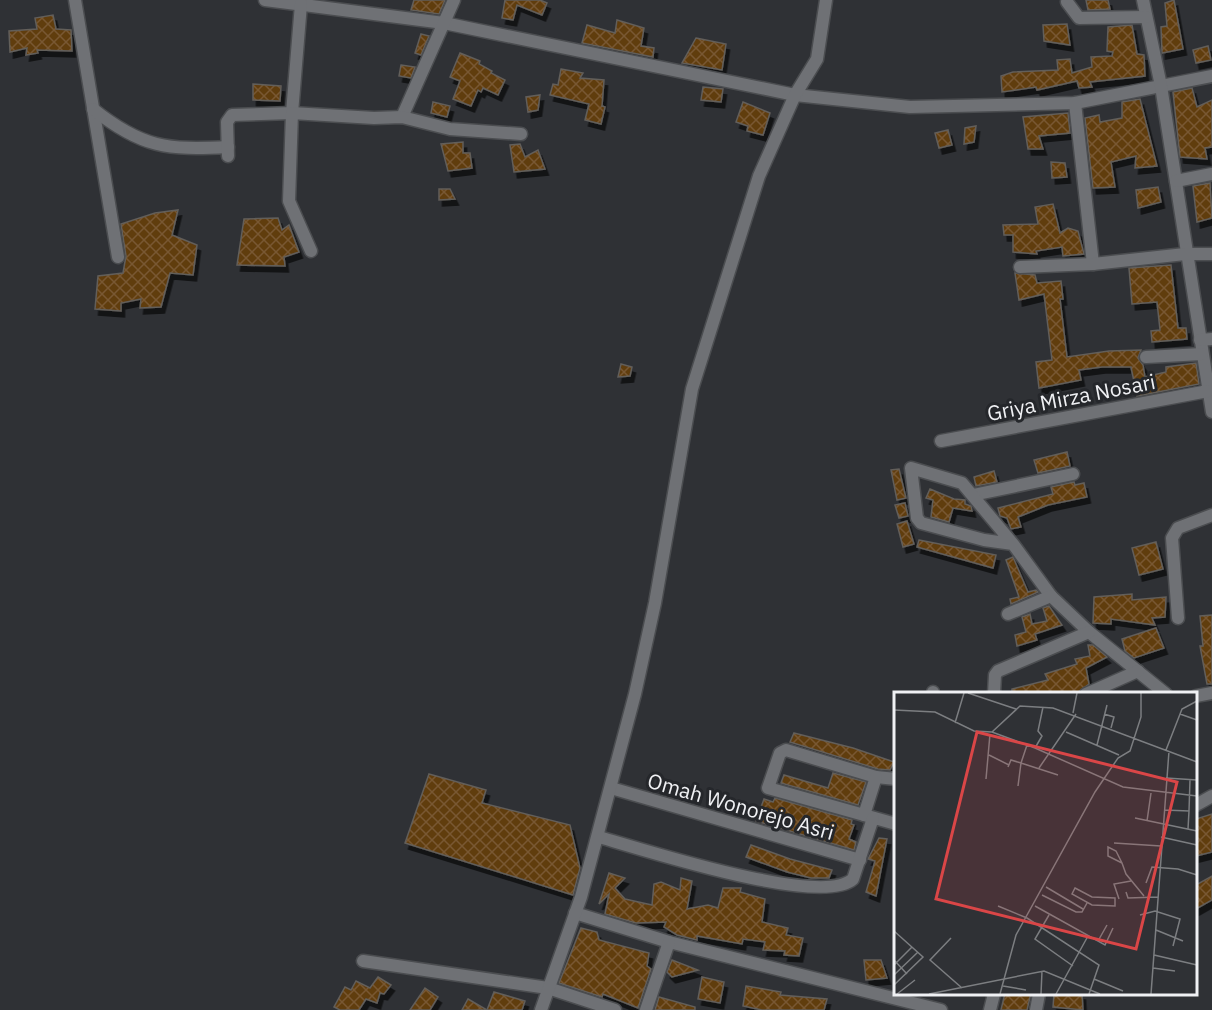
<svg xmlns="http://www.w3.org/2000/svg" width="1212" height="1010" viewBox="0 0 1212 1010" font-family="'IBM Plex Sans',sans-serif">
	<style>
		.building { fill: url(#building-cross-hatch); stroke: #625e5a; stroke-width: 1.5; filter: url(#shadow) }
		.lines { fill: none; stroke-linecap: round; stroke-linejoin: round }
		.minor-casing { stroke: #4b4d50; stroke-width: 15 }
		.minor { stroke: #6f7175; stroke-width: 12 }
		.labels { text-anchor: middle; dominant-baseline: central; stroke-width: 6; stroke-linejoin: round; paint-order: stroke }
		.street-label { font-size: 21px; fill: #f0f1f4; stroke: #25272b }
		.inset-road { fill: none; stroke: #7c7e81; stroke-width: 1.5 }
		.view { fill: #da4647; fill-opacity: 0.15; stroke: #da4647; stroke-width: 3 }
		.inset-edge { fill: none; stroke: #f0f1f4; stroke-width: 3 }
	</style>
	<defs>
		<pattern id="building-cross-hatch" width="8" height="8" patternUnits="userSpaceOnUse" patternTransform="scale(1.5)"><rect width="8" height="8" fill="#613c0f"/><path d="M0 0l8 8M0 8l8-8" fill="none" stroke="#785933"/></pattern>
		<filter id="shadow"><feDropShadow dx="3.5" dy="6" stdDeviation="0" flood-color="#0009"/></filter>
	</defs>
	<rect width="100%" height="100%" fill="#2f3135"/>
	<g class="building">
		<polygon points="414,0 445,0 439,14 411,10"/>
		<polygon points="505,0 540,0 547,3 542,15 517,5 513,20 502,18"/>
		<polygon points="1086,0 1108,0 1110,9 1088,10"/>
		<polygon points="1174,0 1183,49 1162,53 1161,27 1167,26 1165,3"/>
		<polygon points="53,15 56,29 71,30 72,51 37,50 38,53 26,55 27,48 10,52 9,31 37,29 35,18"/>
		<polygon points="617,20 644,28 641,46 654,48 653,57 582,43 587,25 615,33"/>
		<polygon points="1067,24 1070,45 1044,41 1043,25"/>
		<polygon points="1132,25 1137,54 1144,55 1145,76 1090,82 1092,87 1079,88 1077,81 1037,90 1036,87 1002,92 1001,76 1013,72 1058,70 1057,60 1070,59 1072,73 1092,67 1091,57 1112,56 1113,52 1107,51 1108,27"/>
		<polygon points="421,34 429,36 421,55 415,53"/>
		<polygon points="696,38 726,44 722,70 682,63"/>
		<polygon points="1208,46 1211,60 1196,63 1193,50"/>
		<polygon points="460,53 480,61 479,64 492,71 491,73 505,80 498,95 483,88 481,92 478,90 471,106 453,99 460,81 450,77"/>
		<polygon points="401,65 415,67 411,78 399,76"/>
		<polygon points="561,69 583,73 580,78 604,80 602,106 605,107 601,124 585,120 589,104 550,95 553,84 558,85"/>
		<polygon points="253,84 281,86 280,101 253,100"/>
		<polygon points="703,87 723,89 721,102 701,100"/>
		<polygon points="1192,88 1197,107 1212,100 1212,147 1205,148 1207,159 1180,157 1173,92"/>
		<polygon points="540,95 538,110 528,112 526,97"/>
		<polygon points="1140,99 1157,166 1135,168 1136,156 1111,162 1115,187 1093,188 1085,118 1099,115 1100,122 1122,118 1122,102"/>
		<polygon points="433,102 450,106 447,117 431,113"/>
		<polygon points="743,102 770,113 763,135 747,131 748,126 736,122"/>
		<polygon points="1068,113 1070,133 1039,136 1043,149 1028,149 1023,117"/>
		<polygon points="976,126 974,142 964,144 965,128"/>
		<polygon points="948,130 952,145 939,148 935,133"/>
		<polygon points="463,142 463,153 470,153 472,168 448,171 441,144"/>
		<polygon points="520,144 525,157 538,150 545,169 514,172 510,145"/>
		<polygon points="1051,162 1065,163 1067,177 1052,178"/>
		<polygon points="1210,183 1212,218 1197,222 1193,186"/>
		<polygon points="1158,187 1161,202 1138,208 1136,190"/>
		<polygon points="439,189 450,189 455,199 439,200"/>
		<polygon points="1053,204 1060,233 1068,228 1078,231 1084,254 1063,256 1062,247 1036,251 1037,254 1013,252 1013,235 1004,235 1003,225 1038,224 1035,207"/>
		<polygon points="178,210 172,235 197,245 193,275 170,273 161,307 140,308 141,299 121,303 121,311 95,309 98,276 123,273 126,256 121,224 155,213"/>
		<polygon points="278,218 282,230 289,225 299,252 284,257 285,266 237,265 244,219"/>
		<polygon points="1171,265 1178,328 1186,328 1187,339 1152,342 1151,331 1160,330 1157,302 1132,304 1129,268"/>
		<polygon points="1015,273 1035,275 1037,283 1061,281 1063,299 1060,299 1067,357 1109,351 1141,350 1138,358 1143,365 1145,377 1166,372 1166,367 1196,363 1199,384 1137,396 1131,367 1102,367 1079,370 1081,380 1039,388 1036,362 1052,360 1044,294 1019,300"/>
		<polygon points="621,364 632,367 630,376 618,377"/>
		<polygon points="1067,452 1070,466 1038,473 1034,460"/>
		<polygon points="899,469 906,498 897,500 891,470"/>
		<polygon points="994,471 997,482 976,486 974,477"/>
		<polygon points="1074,482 1075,485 1084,483 1087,497 1048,505 1018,517 1021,527 1011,529 1007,518 1000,516 998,508 1053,494 1051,487"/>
		<polygon points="930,489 954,499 965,500 965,504 971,506 972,511 953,508 949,522 931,517 933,500 926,498"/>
		<polygon points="905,503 908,516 899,518 895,505"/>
		<polygon points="907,521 914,544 903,547 897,524"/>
		<polygon points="919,540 996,555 993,568 917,547"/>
		<polygon points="1156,542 1163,569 1139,575 1132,548"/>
		<polygon points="1013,557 1028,592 1036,590 1038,592 1011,604 1010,599 1019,597 1006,560"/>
		<polygon points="1132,594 1132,600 1166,597 1165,617 1152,618 1155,625 1111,619 1111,624 1093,623 1094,597"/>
		<polygon points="1049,606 1062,625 1035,634 1037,640 1017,646 1015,635 1026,632 1022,617 1030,614 1032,624 1047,621 1043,608"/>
		<polygon points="1212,615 1212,684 1207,684 1200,646 1203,646 1200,616"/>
		<polygon points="1156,628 1164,648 1134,658 1125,651 1122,639"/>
		<polygon points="1088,645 1093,645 1107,657 1086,668 1089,684 1078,692 1012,693 1012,689 1048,680 1045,674 1077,664 1075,659 1090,656"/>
		<polygon points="794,733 853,748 894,762 890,770 878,769 790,742"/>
		<polygon points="833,773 866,782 858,805 781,783 784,775 828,788"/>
		<polygon points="429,774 486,790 482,803 570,825 580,868 573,895 405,843"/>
		<polygon points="775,798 852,820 851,824 854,825 849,839 856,842 854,850 756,821 764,799 773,802"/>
		<polygon points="1212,814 1212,852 1196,856 1196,819"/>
		<polygon points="879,838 887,839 876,896 866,892 875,861 868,859"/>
		<polygon points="751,845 790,859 832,870 829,878 811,878 787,872 746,857"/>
		<polygon points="609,873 625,878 615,888 625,899 652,905 654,884 661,882 680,890 681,878 692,881 687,909 708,905 718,908 723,888 741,888 740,892 765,899 762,922 788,928 786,935 803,938 799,956 784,955 785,951 763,950 765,942 743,939 742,944 697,936 697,940 677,935 664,927 666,922 636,923 605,914 609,894 599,904"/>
		<polygon points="1212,876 1212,900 1196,909 1196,885"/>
		<polygon points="581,928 597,932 599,940 649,953 647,966 651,969 638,1008 603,994 602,997 559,983"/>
		<polygon points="672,960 698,970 672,977 667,972"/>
		<polygon points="864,960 881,960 887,978 866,980"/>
		<polygon points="378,977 391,985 384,994 380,993 377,1003 366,999 359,1010 340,1010 334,1007 345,987 351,990 356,981 370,988"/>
		<polygon points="702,977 724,982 720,1003 698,999"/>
		<polygon points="746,986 781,992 780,995 827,999 824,1010 762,1010 743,1006"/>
		<polygon points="425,988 438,997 430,1010 410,1010"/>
		<polygon points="494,992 525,1001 522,1010 487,1010"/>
		<polygon points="1005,993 1031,993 1027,1010 1001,1010"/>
		<polygon points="1063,993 1082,994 1083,1010 1053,1007 1054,994"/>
		<polygon points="659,997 695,1007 695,1010 655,1010"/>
		<polygon points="468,999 487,1010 462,1010"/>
	</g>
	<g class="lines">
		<g class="minor-casing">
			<g id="minor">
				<polyline points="75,0 118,257"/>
				<polyline points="265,0 444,23 795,95 910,107 1075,103 1212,76"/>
				<polyline points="1143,0 1161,86 1212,412"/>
				<polyline points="1067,2 1079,18 1146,17"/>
				<polyline points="1075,103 1093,264"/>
				<path d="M93 109C142 148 167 150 228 147"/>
				<polyline points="402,117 454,0"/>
				<polyline points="228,156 227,122 232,115 292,113 301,4"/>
				<polyline points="1176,181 1212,174"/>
				<polyline points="311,251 289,201 292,113 374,118 402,117 450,129 521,134"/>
				<polyline points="1020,267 1093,264 1185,254 1212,254"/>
				<polyline points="1200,340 1212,339"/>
				<polyline points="1146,357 1202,354"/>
				<polyline points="941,441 1208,391"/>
				<polyline points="973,495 1073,474"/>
				<polyline points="1013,544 984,540 921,523 917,518 911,468 962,483 1013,544 1051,596 1089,632 1166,694"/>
				<polyline points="1008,614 1051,596"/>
				<polyline points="1178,618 1172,538 1178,528 1212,515"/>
				<polyline points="933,692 933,694"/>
				<polyline points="994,694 995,675 998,671 1089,632"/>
				<polyline points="1086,694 1138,671"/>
				<polyline points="1196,696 1212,693"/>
				<polyline points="896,779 876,777 786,750 780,753 768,788 896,824"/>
				<polyline points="611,788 860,860"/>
				<polyline points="1196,805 1212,796"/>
				<polyline points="864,815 876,777"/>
				<path d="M599 837C642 849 822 908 853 879L873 818"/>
				<polyline points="575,913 669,942 941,1010"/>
				<polyline points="363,961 548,988 615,1010"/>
				<polyline points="541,1010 581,897 635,694 655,603 692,389 759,176 795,95 817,59 826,0"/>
				<polyline points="646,1010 669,942"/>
				<polyline points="990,1010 994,994"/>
				<polyline points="1036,1010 1039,994"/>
			</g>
		</g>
		<use href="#minor" class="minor"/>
	</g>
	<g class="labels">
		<g class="street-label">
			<text transform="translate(1071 397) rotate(-11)">Griya Mirza Nosari</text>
			<text transform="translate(741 806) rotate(16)">Omah Wonorejo Asri</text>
		</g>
	</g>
	<g transform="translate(894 692)">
		<rect width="303" height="303" fill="#2f3135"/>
		<path class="inset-road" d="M74 1 122 17M0 18 41 20 80 39 98 40 141 56 229 95 303 104M179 21 183 1M210 22 220 25 217 36M286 22 303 28M61 31 70 1M98 40 126 14 159 16 303 70M172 40 225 63M203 53 213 13M141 56 148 44 144 39 149 15M272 58 288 17 303 9M95 63 115 73M114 75 117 68 127 71 133 53M145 76 182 22M272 86 303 88M92 87 96 42M124 94 127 71 164 83M270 118 295 119 296 88M241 126 303 139M253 129 257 101M294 137 295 119M267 145 303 153M220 151 267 154M228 171 214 164V155L222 159 228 171 232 182 250 204M252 191 258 175 284 177 303 183M152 195 189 217M181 196 198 205 221 206V214L198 213 178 202ZM232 200 234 206 264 205M148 203 182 220H188L193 211M225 207 220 192 237 189M104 214 133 226 205 273 195 302M141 214 211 253 219 236M155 223 141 247 179 274M246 223 261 219 286 227 279 254M262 238 289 249M0 239 29 265 0 293M57 246 36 268 68 296M204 249 213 233M260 263 303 273M0 268 13 282M0 273 18 255M259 276 281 279M0 283 24 260M200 287 229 299M109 294 132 298M3 302 21 288M35 302 150 279 206 302M106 302 122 243 201 100 224 66 236 59 247 25V1M147 302 148 279M162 302 194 244M257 302 275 59"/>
		<path class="view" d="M83 40 283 90 242 257 42 207Z"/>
		<rect width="303" height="303" class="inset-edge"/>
	</g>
</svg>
